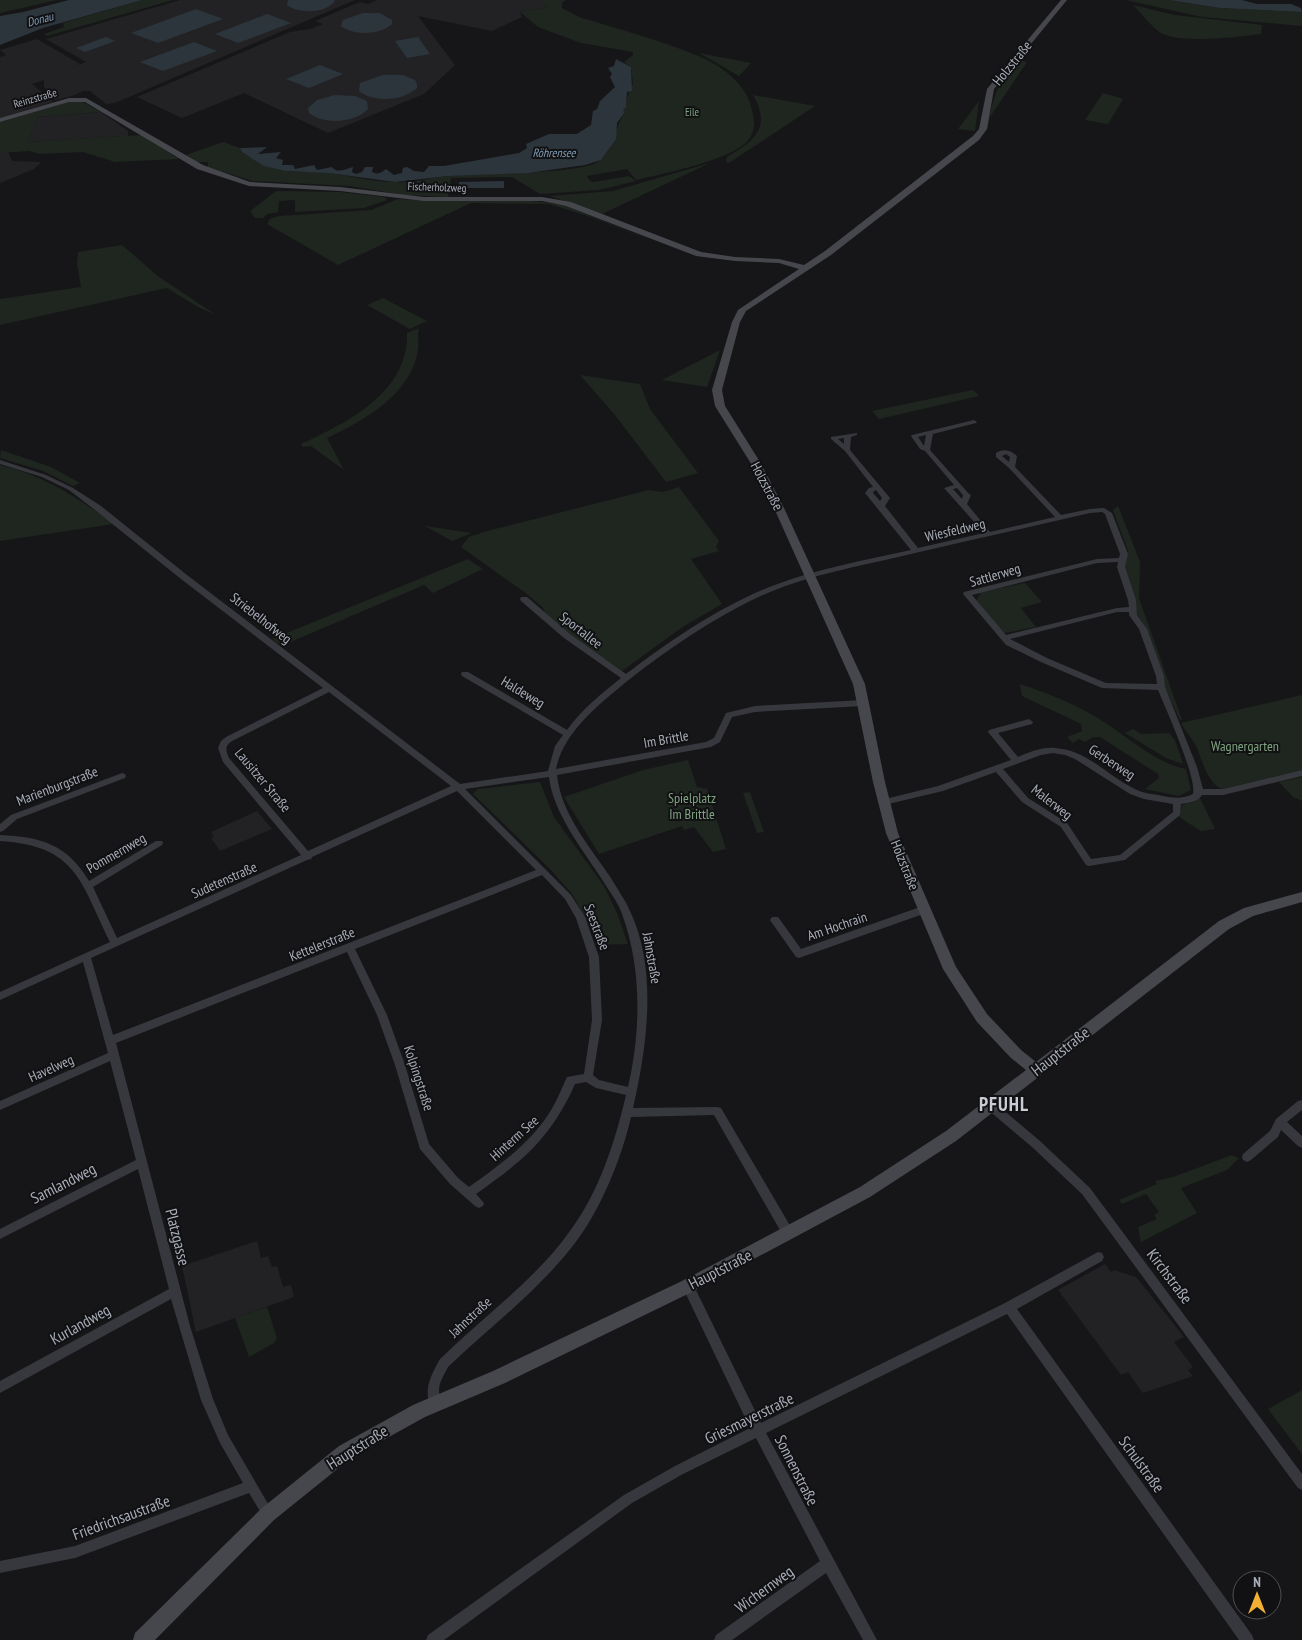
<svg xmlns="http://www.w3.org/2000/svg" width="1302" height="1640" viewBox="0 0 1302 1640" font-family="'PT Sans Narrow',sans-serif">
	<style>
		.built { fill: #222225 }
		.green { fill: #1e261f }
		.water { fill: #2c353c }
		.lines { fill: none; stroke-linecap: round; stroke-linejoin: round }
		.street { fill: #37383d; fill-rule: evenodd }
		.secondary { fill: #45474d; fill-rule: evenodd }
		.labels { text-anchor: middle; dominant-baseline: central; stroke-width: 4; stroke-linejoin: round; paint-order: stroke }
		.far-street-label { font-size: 11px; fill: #a8adb8; stroke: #111113 }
		.far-park-label { font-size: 11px; fill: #7fa381; stroke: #111113 }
		.far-water-label { font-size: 12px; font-style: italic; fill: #7f9bb3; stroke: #111113 }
		.street-label { font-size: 14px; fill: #a8adb8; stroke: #111113 }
		.park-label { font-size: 14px; fill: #7fa381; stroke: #111113 }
		.near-street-label { font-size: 16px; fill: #a8adb8; stroke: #111113 }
		.district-label { font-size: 19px; font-weight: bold; letter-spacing: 1px; fill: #c9ccd4; stroke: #111113 }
	</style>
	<rect width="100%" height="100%" fill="#161618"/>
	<g class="built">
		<polygon points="180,0 355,0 115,103 106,104 90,91 83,91 72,96 55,100 44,87 44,80 32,84 53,102 0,118 0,57 6,55 0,50 37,39 80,64 65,70 86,62 46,39"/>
		<polygon points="377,0 538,0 549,7 520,12 522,17 492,31 418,16 455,65 424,94 328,133 244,93 182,118 137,97 290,32 310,29 323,24 315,21 360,2 368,4"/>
		<polygon points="101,112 128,131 128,136 28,142 37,117"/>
		<polygon points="8,152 12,161 41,162 34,169 0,183 0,153"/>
		<polygon points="257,811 272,829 220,851 211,838 214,837 211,832"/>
		<polygon points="257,1241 261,1258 268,1256 272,1267 277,1266 283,1287 291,1285 294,1297 196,1332 182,1266"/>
		<polygon points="1105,1264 1111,1272 1114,1270 1136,1277 1145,1288 1184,1337 1174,1342 1193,1367 1188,1370 1193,1376 1143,1393 1128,1372 1121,1375 1058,1290"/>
	</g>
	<g class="green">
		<polygon points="0,0 57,0 0,13"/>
		<polygon points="142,0 173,0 47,36 44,34 64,27 63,23"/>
		<path d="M538 0H566L562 3V8L579 17C621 30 665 41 705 59 723 67 744 84 750 103 753 115 757 124 751 136 740 159 661 174 636 180L627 169 587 176 590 181 594 182 629 176 636 181 599 190 540 194 512 177 451 178 448 197 403 195 350 186 252 181 208 167V162H195L186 155 223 142 240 148C244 156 250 156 258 160 285 178 302 169 331 173 352 176 373 182 395 182 413 183 430 178 448 176 475 173 582 175 599 161 614 149 614 128 625 112L623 110C628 104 626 93 633 84L631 67 624 62 633 55V52L581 43 538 27 520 12 549 7Z"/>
		<polygon points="1126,0 1169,0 1220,8 1302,12 1302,26 1202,17"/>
		<path d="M1133 5 1175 15 1262 25 1261 34C1239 37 1180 44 1161 33 1151 26 1142 14 1133 5Z"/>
		<polygon points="699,53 751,63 739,76"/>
		<path d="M1018 60 1027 62 990 117 987 132C992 99 996 85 1018 60Z"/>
		<polygon points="1103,93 1123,99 1108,124 1085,120"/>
		<path d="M753 95 815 106 729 163 726 162 727 157C754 141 772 128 753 95Z"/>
		<polygon points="81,101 101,112 37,117 28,142 141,135 179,159 115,162 83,152 39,154 29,151 0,153 0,122 69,102"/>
		<polygon points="979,101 975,131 958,129"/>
		<polygon points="710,163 602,214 550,196 613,191"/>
		<polygon points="276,191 340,192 385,197 387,200 364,208 295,212 295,200 279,201 278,212 267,214 263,218 255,218 250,211"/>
		<path d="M398 199C454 203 512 194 566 206L673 249 591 217 549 204 471 203 338 265 267 224 270 219 279 216 371 210Z"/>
		<polygon points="122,245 159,277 216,315 198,307 167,288 0,325 0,299 81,287 77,264 78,252"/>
		<polygon points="383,298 427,321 410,329 367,305"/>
		<path d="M419 328C417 336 420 346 417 355 407 397 363 421 327 438L344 470 311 446 303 447 301 444C347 423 409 392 407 333Z"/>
		<polygon points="720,350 707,387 662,380"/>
		<polygon points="580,375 640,384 650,409 698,473 666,482 615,415"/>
		<polygon points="973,390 979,396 879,419 872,411"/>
		<polygon points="1,450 51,467 80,483 73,486 43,471 0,458"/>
		<path d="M0 465C43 475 78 498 114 524L0 541Z"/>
		<polygon points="679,487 719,541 716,547 719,551 691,559 722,604 681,628 622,671 572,636 546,615 543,608 527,594 461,547 469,537 487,531 649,490 663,492"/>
		<polygon points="1118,506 1140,562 1139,598 1182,720 1180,720 1165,688 1163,676 1144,625 1137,614 1124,569 1128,551 1113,510"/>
		<polygon points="425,526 472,533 452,541"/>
		<polygon points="468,559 483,569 433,593 424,585 281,646 272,639"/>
		<polygon points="1025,583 1042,602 1021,608 1036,627 1004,633 976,601 981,592"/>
		<path d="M1020 684C1050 694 1081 706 1107 724 1132 740 1156 763 1186 769L1191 790 1179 796 1145 789 1159 778 1158 774 1100 737H1093L1085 742 1079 739 1073 743 1067 737 1082 731 1081 724 1022 696Z"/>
		<path d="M1302 695V770L1222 789C1207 783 1202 759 1196 746 1192 738 1185 731 1181 723Z"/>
		<polygon points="1133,729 1141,734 1169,733 1175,740 1183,764 1166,758 1125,733"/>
		<polygon points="688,760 697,787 707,789 726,849 713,852 694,827 684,830 682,826 599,854 564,797 643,770"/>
		<polygon points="1302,777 1302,801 1293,797 1279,782"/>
		<polygon points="540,782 554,817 604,886 617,913 628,944 596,945 595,942 605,940 602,932 593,934 573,895 550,869 473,794 478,789"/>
		<polygon points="750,792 764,832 757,833 743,793"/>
		<polygon points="1199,796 1215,829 1201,831 1179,817 1182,805 1196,801"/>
		<polygon points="1232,1155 1239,1158 1227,1170 1181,1188 1197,1213 1141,1242 1138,1227 1157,1219 1154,1215 1159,1212 1146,1194 1122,1204 1119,1200 1157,1184 1155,1181 1173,1177"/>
		<polygon points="267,1307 277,1338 274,1343 249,1357 235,1318"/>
		<polygon points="1302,1390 1302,1454 1268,1409"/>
	</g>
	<g class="water">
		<polygon points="69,0 142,0 43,28 0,45 0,16 23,12"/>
		<path d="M288 0H335C328 14 298 14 287 5Z"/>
		<polygon points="1169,0 1242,0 1257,4 1291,4 1301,8 1302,12 1220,8"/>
		<polygon points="196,9 223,19 158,43 131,33"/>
		<path d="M363 13H380L392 20V24C380 35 354 36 341 26L343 20Z"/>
		<polygon points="267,14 291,23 238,43 215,34"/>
		<polygon points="106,37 115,41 85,52 76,48"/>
		<polygon points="418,37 430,54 407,58 395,41"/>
		<polygon points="194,42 217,51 163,71 140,62"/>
		<path d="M616 59 631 67 632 91 627 92 626 107 623 110 625 112 617 123 616 139 601 160 585 165 528 173 448 176 395 182 329 173 285 171 264 166 242 152 240 148 267 147 258 154 281 152 276 158 283 160 282 165H293L295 169 314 165 317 170 332 167C337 174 346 169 353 167L352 172 356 174 362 172 365 167H373L372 172C378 175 381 173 386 169L394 175 402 173 403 168 407 167 414 171 424 172 429 166H444L519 153 527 148 526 144 549 134H577L591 125 593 111 597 109 600 101 615 87 610 77 612 74 608 68 614 66Z"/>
		<polygon points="320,65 343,74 309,88 286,79"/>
		<path d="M383 75H403L415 80 417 84V88C403 101 374 103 359 91L360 83Z"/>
		<path d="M335 95 355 96 367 101 368 109C355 123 324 125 309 113L308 108 317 100Z"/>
		<polygon points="504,181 504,188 459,188 459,182"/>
	</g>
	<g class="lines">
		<g class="street">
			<path d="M974 420 977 422 976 423 933 434 930 450 969 494 971 495 967 504 990 532 1055 517 1009 468 996 457V453C1003 448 1011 450 1017 456L1015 467 1061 515 1090 509 1104 508 1112 513 1128 554 1125 567 1136 600 1137 615 1147 629 1164 676 1165 687 1197 767 1203 789H1223L1302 770V776L1223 795H1202C1198 802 1188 803 1181 804L1180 815 1125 860 1089 866 1086 865 1061 827 1022 802 996 772 943 791 884 805 881 804 880 802 881 800 938 786 1011 760 988 732 989 730 1029 719 1033 722 1032 724 998 733 1018 757C1030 752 1042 747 1055 748 1088 750 1108 777 1137 790 1145 794 1155 794 1163 796 1174 798 1183 799 1193 794 1197 778 1166 709 1158 690L1102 688 1041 662 1006 645 963 594 964 592 1097 559 1119 558 1120 554 1105 514 1102 512 1090 513C1026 528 963 542 898 557 855 567 811 575 770 592 720 613 662 653 620 687 594 709 563 734 556 769L706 742 714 738 726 713 755 706 863 700 867 703 863 706 755 712 732 717 720 742 711 747 557 775C561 814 590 847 611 878 617 889 625 899 630 911 658 970 647 1047 633 1108L717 1107 721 1108 792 1229 793 1233 792 1237 788 1238 784 1237 714 1115 631 1117C622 1157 602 1206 578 1239 542 1288 492 1325 448 1367 444 1375 439 1382 439 1391 439 1397 442 1402 439 1408L435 1410 431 1408C423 1390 431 1375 440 1359 483 1317 535 1280 570 1231 599 1192 615 1142 626 1095L596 1088 586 1082 575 1084C551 1138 523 1161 476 1194L484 1203 483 1206 479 1208 475 1206 450 1184 420 1149 395 1065 377 1015 347 952 116 1043 190 1326 213 1399 228 1435 274 1514 272 1518 268 1520 264 1518 249 1493 75 1558 0 1573V1561L75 1546 243 1483 220 1443 201 1400 171 1299 0 1393V1381L169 1289 138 1169 0 1239V1229L136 1160 110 1061 0 1110V1101L108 1053 83 962 0 1000V992L110 942C80 881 77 846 0 841V835C41 837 67 844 89 881L156 841H162L163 843 162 845 93 887 117 938 301 855 223 762 218 748 221 741 226 737 323 688 181 579 95 510 69 490 42 477 0 464V460L46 475 73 488 101 506 187 575 460 784 548 771 555 746 563 735 462 676 461 674 462 672H468L567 730C581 710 601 694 621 678L564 638 521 601 520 599 521 597H527L570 634 626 674C669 641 722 605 772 586 816 569 865 560 911 550L865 493 869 488 873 487 845 451 831 439V437L857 433V435L851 437 850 450 890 498 885 506 918 548 984 533 944 488 954 485 925 451 920 449 911 436 912 435ZM926 435 924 446 918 437ZM844 438V444L838 439ZM1006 454 1010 457 1009 462 1002 456ZM957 488 963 495 962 499 953 489ZM876 490 882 498 880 501 873 493 874 491ZM1118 562 1117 567 1128 600 1129 607 1117 608 1006 635 972 595 1097 563ZM1117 612H1129V615L1139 629 1156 676 1157 684 1106 683 1047 658 1010 639ZM329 692 451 786 308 851 229 758C226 751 224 746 232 741ZM1053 753 1065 755 1075 759 1130 794 1144 799 1173 804V812L1120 855 1091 859 1067 823 1028 798 1003 769 1041 755ZM549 777C553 813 583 850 603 881 609 891 618 902 622 914 642 968 641 1031 628 1087L599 1080 593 1075 602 1020 599 957 585 917 571 895 465 789ZM457 791 536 870 113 1035 91 958 307 860 311 859 312 857ZM542 875 565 899 576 918 589 957 592 1020 584 1074 567 1077C561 1090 556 1103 548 1115 528 1145 498 1166 469 1187L458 1178 429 1144 405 1065 387 1015 355 949Z"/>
			<polygon points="122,773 125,774 126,776 125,778 17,819 3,831 0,832 0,824 11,815"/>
			<polygon points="923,906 926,907 928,910 926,913 799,958 796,957 770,920 772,917 778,917 801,949"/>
			<polygon points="1302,1100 1302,1110 1287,1122 1302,1136 1302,1148 1298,1146 1281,1130 1278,1137 1251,1160 1247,1162 1243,1160 1242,1157 1243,1154 1270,1131 1276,1119 1298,1101"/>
			<polygon points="991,1102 995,1103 1040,1141 1090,1188 1302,1474 1302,1490 1298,1488 1082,1194 1032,1147 987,1109 986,1106 987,1103"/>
			<polygon points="1098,1252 1102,1253 1104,1257 1102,1261 1017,1309 1252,1635 1254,1640 1239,1640 1007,1314 766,1433 877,1640 863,1640 826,1573 732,1640 714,1640 716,1635 820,1561 756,1438 683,1474 632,1503 444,1640 426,1640 428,1635 624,1495 675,1466 750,1428 684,1290 682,1286 684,1282 688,1281 692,1282 761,1423 1005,1303"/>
		</g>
		<polygon class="secondary" points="1061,0 1067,0 994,89 987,129 979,140 831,255 746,311 740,322 722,390 725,406 760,462 784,508 865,684 885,782 898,833 956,967 987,1014 1021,1050 1036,1062 1219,921 1244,908 1302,892 1302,902 1253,916 1229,929 956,1141 870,1197 694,1291 505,1383 425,1417 351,1458 274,1520 155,1640 133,1640 135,1633 262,1508 339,1446 413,1405 493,1371 682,1281 860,1187 946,1131 1026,1070 1011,1058 977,1022 943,969 886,833 873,782 853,684 774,508 750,462 715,406 712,390 732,322 738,310 799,269 779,263 735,261 696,256 566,206 542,201 424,201 340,191 249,186 197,169 85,102 69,102 0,122 0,118 69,98 86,98 203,165 250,182 340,187 424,197 542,197 571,202 701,252 735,257 779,259 804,265 825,251 973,136 979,129 987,89"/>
	</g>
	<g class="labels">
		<g class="far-street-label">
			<text transform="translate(35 98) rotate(-16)">Reinzstraße</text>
			<text transform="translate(437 187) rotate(2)">Fischerholzweg</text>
		</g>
		<g class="far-park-label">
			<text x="692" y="112">Eile</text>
		</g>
		<g class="far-water-label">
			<text transform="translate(40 19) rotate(-15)">Donau</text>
			<text x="554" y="152">Röhrensee</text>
		</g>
		<g class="street-label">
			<text transform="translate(1012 63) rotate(-51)">Holzstraße</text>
			<text transform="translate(767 486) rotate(62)">Holzstraße</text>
			<text transform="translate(955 530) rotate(-13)">Wiesfeldweg</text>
			<text transform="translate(995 575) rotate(-16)">Sattlerweg</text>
			<text transform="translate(261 618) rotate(38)">Striebelhofweg</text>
			<text transform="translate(581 630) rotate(38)">Sportallee</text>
			<text transform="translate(523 692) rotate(31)">Haldeweg</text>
			<text transform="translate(666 739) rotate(-10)">Im Brittle</text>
			<text transform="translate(1112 762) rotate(33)">Gerberweg</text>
			<text transform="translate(263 780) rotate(50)">Lausitzer Straße</text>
			<text transform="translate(57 786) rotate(-21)">Marienburgstraße</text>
			<text transform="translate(1052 802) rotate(38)">Malerweg</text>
			<text transform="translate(116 853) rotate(-30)">Pommernweg</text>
			<text transform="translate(905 865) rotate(68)">Holzstraße</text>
			<text transform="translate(224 880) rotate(-24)">Sudetenstraße</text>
			<text transform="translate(837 926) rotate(-19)">Am Hochrain</text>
			<text transform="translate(597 927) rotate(69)">Seestraße</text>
			<text transform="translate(322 944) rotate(-22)">Kettelerstraße</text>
			<text transform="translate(652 958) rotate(80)">Jahnstraße</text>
			<text transform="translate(51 1068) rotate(-24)">Havelweg</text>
			<text transform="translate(419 1078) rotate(72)">Kolpingstraße</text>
			<text transform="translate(514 1138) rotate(-42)">Hinterm See</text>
			<text transform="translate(470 1317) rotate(-43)">Jahnstraße</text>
		</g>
		<g class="park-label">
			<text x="1245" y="746">Wagnergarten</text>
			<text x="692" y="798">Spielplatz<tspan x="692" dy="16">Im Brittle</tspan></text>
		</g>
		<g class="near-street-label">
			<text transform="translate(1060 1051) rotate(-38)">Hauptstraße</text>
			<text transform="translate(63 1183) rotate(-27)">Samlandweg</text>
			<text transform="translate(178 1237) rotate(76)">Platzgasse</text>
			<text transform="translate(720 1269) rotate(-27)">Hauptstraße</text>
			<text transform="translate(1170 1276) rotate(53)">Kirchstraße</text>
			<text transform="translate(80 1324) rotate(-29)">Kurlandweg</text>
			<text transform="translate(749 1418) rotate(-26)">Griesmayerstraße</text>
			<text transform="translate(357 1447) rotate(-32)">Hauptstraße</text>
			<text transform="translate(1142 1464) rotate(54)">Schulstraße</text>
			<text transform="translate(797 1470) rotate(63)">Sonnenstraße</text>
			<text transform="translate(121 1517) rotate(-20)">Friedrichsaustraße</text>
			<text transform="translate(764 1589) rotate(-36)">Wichernweg</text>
		</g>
		<g class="district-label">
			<text x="1004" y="1104">PFUHL</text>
		</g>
	</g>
	<g transform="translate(1257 1595)"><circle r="24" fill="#111113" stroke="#4d4f55"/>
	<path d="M0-4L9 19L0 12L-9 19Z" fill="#f2b134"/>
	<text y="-8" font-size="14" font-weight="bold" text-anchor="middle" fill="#a8adb8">N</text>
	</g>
</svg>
